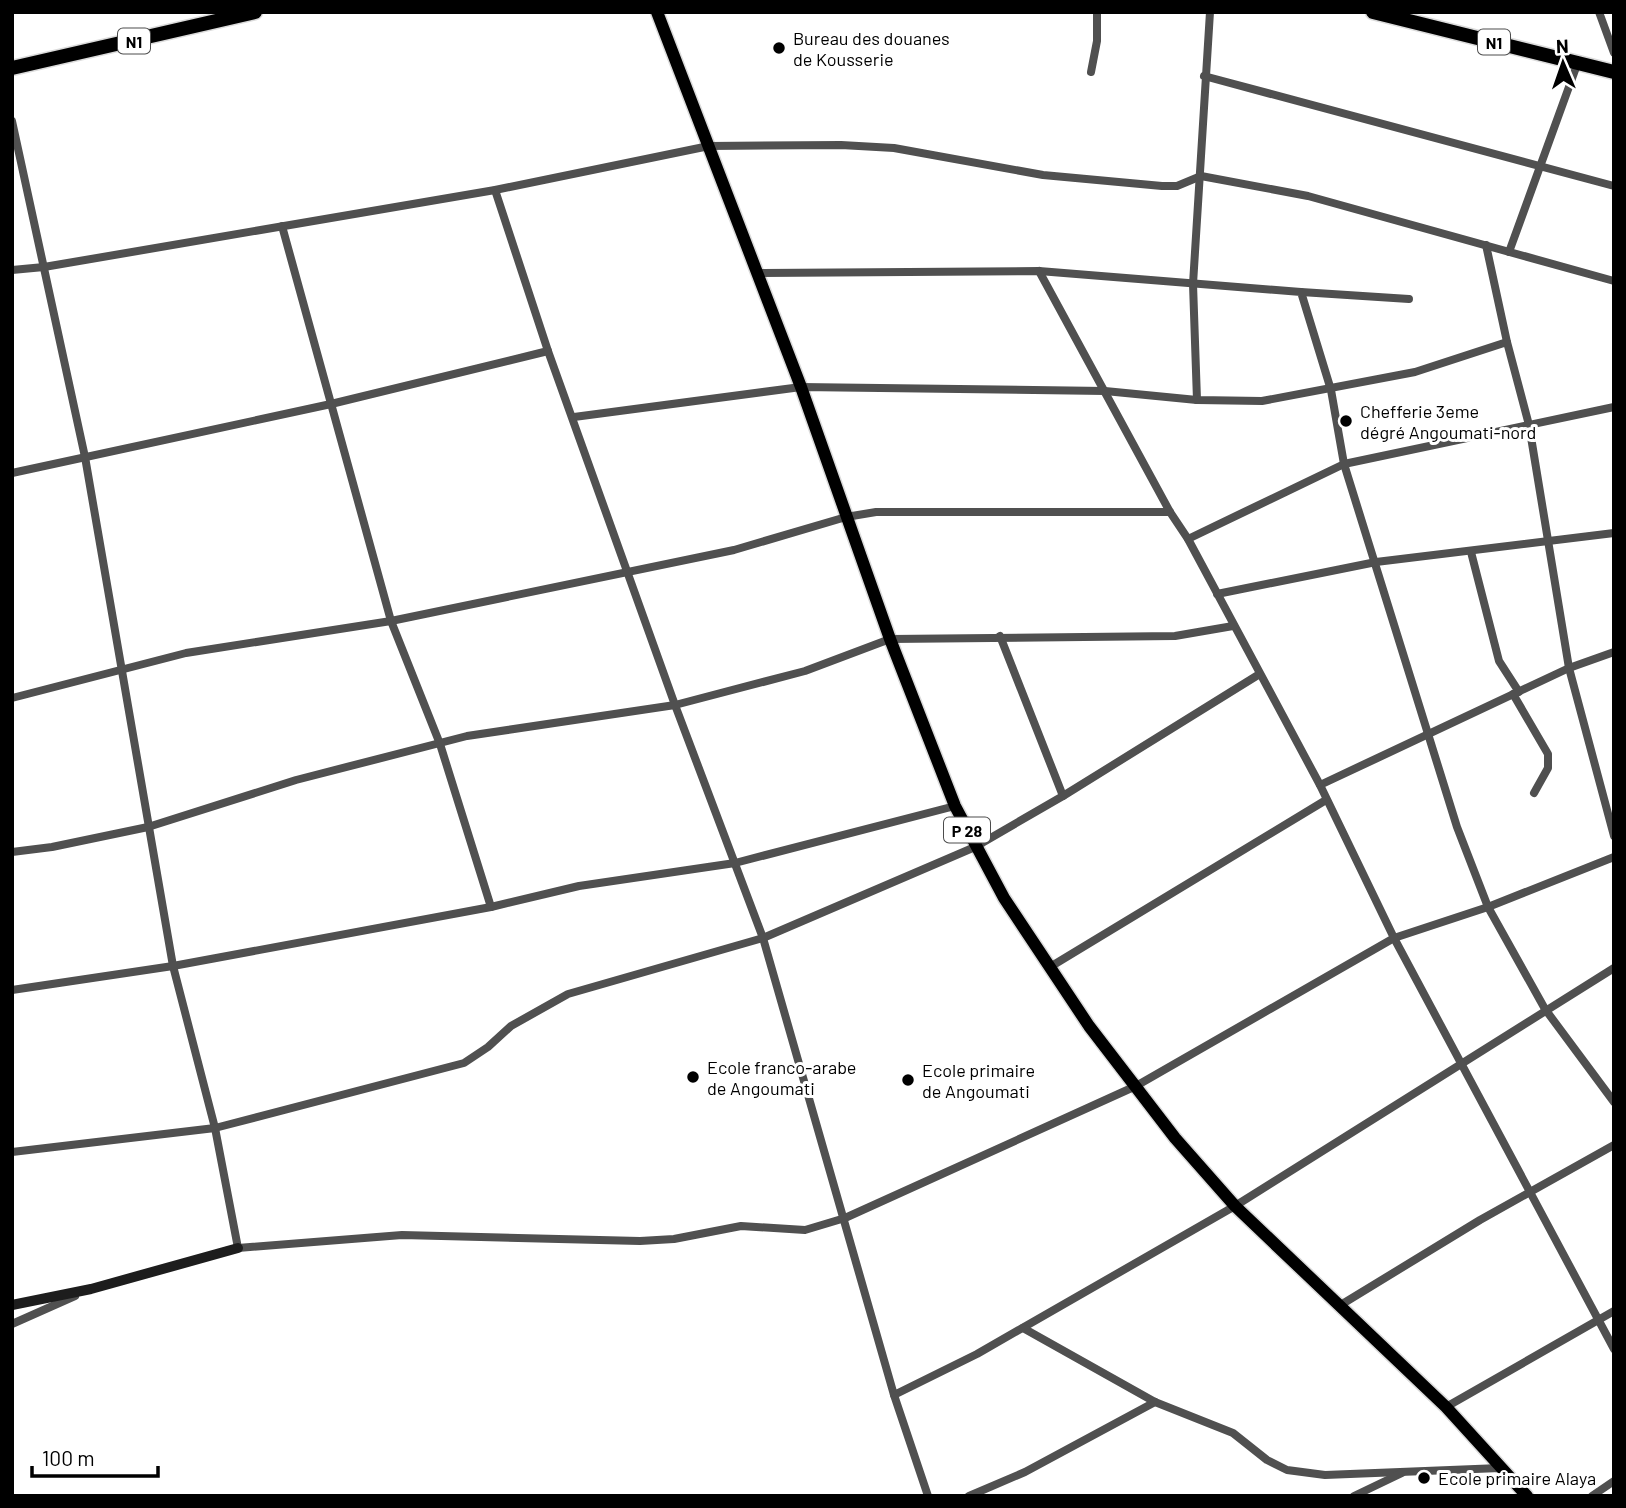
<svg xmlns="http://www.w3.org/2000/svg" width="1626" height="1508" viewBox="0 0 1626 1508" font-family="Barlow,sans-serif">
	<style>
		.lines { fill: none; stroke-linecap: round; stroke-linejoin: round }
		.primary-casing { stroke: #dbdbdb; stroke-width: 15 }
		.highway-casing { stroke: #dbdbdb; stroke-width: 17 }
		.street { stroke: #505050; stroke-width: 8 }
		.secondary { stroke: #1d1d1d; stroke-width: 10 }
		.primary { stroke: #000; stroke-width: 12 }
		.highway { stroke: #000; stroke-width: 14 }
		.poi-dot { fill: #000; stroke: #fff; stroke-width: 2.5 }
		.labels { text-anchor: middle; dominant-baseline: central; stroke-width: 6; stroke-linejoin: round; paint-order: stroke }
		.shield { fill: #fff; stroke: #4c4c4c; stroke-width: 2 }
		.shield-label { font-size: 16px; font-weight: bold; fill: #000 }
		.poi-label { font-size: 18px; fill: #000; stroke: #fff; text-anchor: start }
	</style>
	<rect width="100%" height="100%" fill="#fff"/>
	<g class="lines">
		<g class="primary-casing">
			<polyline id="primary" points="657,12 801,387 890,639 955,806 1004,898 1089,1026 1175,1138 1235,1206 1446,1407 1527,1496"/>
		</g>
		<g class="highway-casing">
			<g id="highway">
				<polyline points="1373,12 1614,72"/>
				<polyline points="12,68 255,12"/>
			</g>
		</g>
		<g class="street">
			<polyline points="1599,12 1614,53"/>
			<polyline points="1091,72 1097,41 1097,12"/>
			<polyline points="1204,76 1614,186"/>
			<polyline points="12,121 85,457 173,966 215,1128 238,1248 402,1235 640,1241 674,1239 741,1226 805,1230 845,1218 1136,1086 1394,938 1488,907 1614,857"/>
			<polyline points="495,190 548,351 675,705 763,938 894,1395 977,1354 1235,1206 1614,968"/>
			<polyline points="282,226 391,621 440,744 491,907"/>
			<polyline points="1486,245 1507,342"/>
			<polyline points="1509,252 1578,62"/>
			<polyline points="12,270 44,267 495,190 709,146 841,145 894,148 1043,175 1162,186 1177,186 1201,176 1308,196 1614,281"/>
			<polyline points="1039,271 1170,512 1188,539 1320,785 1394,938 1614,1349"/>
			<polyline points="756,273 1039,271 1301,292 1331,390 1344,464 1457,827 1488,907 1545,1009 1614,1102"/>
			<polyline points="1301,292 1409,299"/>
			<polyline points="1197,400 1193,284 1210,12"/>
			<polyline points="574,417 801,387 1105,391 1197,400 1262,401 1415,372 1507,342 1529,425 1569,668 1614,836"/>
			<polyline points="12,473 331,404 548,351"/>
			<polyline points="1188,539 1344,464 1614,407"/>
			<polyline points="1471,552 1499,661 1519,692"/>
			<polyline points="1217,594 1376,562 1614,533"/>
			<polyline points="1000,636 1063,796"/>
			<polyline points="1513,694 1548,754 1548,768 1534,793"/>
			<polyline points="12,698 186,653 391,621 734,550 846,517 876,512 1170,512"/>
			<polyline points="1320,785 1569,668 1614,652"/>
			<polyline points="12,852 52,847 148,827 296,780 467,736 675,705 805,671 890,639 1175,636 1233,626"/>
			<polyline points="1050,967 1326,800"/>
			<polyline points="12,990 173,966 491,907 579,886 735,863 955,806"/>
			<polyline points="12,1152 215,1128 464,1063 488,1047 511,1026 568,994 763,938 975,847 1063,796 1258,675"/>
			<polyline points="1339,1306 1480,1220 1614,1145"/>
			<polyline points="12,1324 75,1296"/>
			<polyline points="1023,1328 1155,1402 1233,1433 1267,1460 1287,1470 1325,1475 1500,1468"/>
			<polyline points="894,1395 928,1496"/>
			<polyline points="1446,1407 1614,1311"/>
			<polyline points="969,1496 1025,1472 1155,1402"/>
			<polyline points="1354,1496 1402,1473"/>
			<polyline points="1592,1496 1614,1481"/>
		</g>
		<polyline class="secondary" points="12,1305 91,1289 238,1248"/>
		<use href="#primary" class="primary"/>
		<use href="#highway" class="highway"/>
	</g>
	<g class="poi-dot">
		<circle cx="779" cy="48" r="7"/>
		<circle cx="1346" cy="421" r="7"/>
		<circle cx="693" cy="1077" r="7"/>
		<circle cx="908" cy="1080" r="7"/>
		<circle cx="1424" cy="1478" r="7"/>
	</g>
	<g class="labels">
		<g class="shield">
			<rect x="118" y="28.5" width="32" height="25" rx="5"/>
			<rect x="1478" y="29.5" width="32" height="25" rx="5"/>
			<rect x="944" y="817.5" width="46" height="25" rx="5"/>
		</g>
		<g class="shield-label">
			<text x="134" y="41">N1</text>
			<text x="1494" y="42">N1</text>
			<text x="967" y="830">P 28</text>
		</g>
		<g class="poi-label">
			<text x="793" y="38">Bureau des douanes<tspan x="793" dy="21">de Kousserie</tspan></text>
			<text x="1360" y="411">Chefferie 3eme<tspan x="1360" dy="21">dégré Angoumati-nord</tspan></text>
			<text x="707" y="1067">Ecole franco-arabe<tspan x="707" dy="21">de Angoumati</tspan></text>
			<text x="922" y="1070">Ecole primaire<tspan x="922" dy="21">de Angoumati</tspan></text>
			<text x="1438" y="1478">Ecole primaire Alaya</text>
		</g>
	</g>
	<rect width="1626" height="1508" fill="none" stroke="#000000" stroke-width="28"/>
	<g transform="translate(1563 63) rotate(358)" stroke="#ffffff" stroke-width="5" paint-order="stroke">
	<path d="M0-5L12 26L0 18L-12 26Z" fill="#000000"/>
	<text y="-10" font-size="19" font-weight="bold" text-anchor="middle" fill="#000000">N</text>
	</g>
	<path d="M32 1466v10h126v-10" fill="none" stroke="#000000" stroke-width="3.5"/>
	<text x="42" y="1466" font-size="21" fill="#000000" stroke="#ffffff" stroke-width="5" paint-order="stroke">100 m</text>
</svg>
